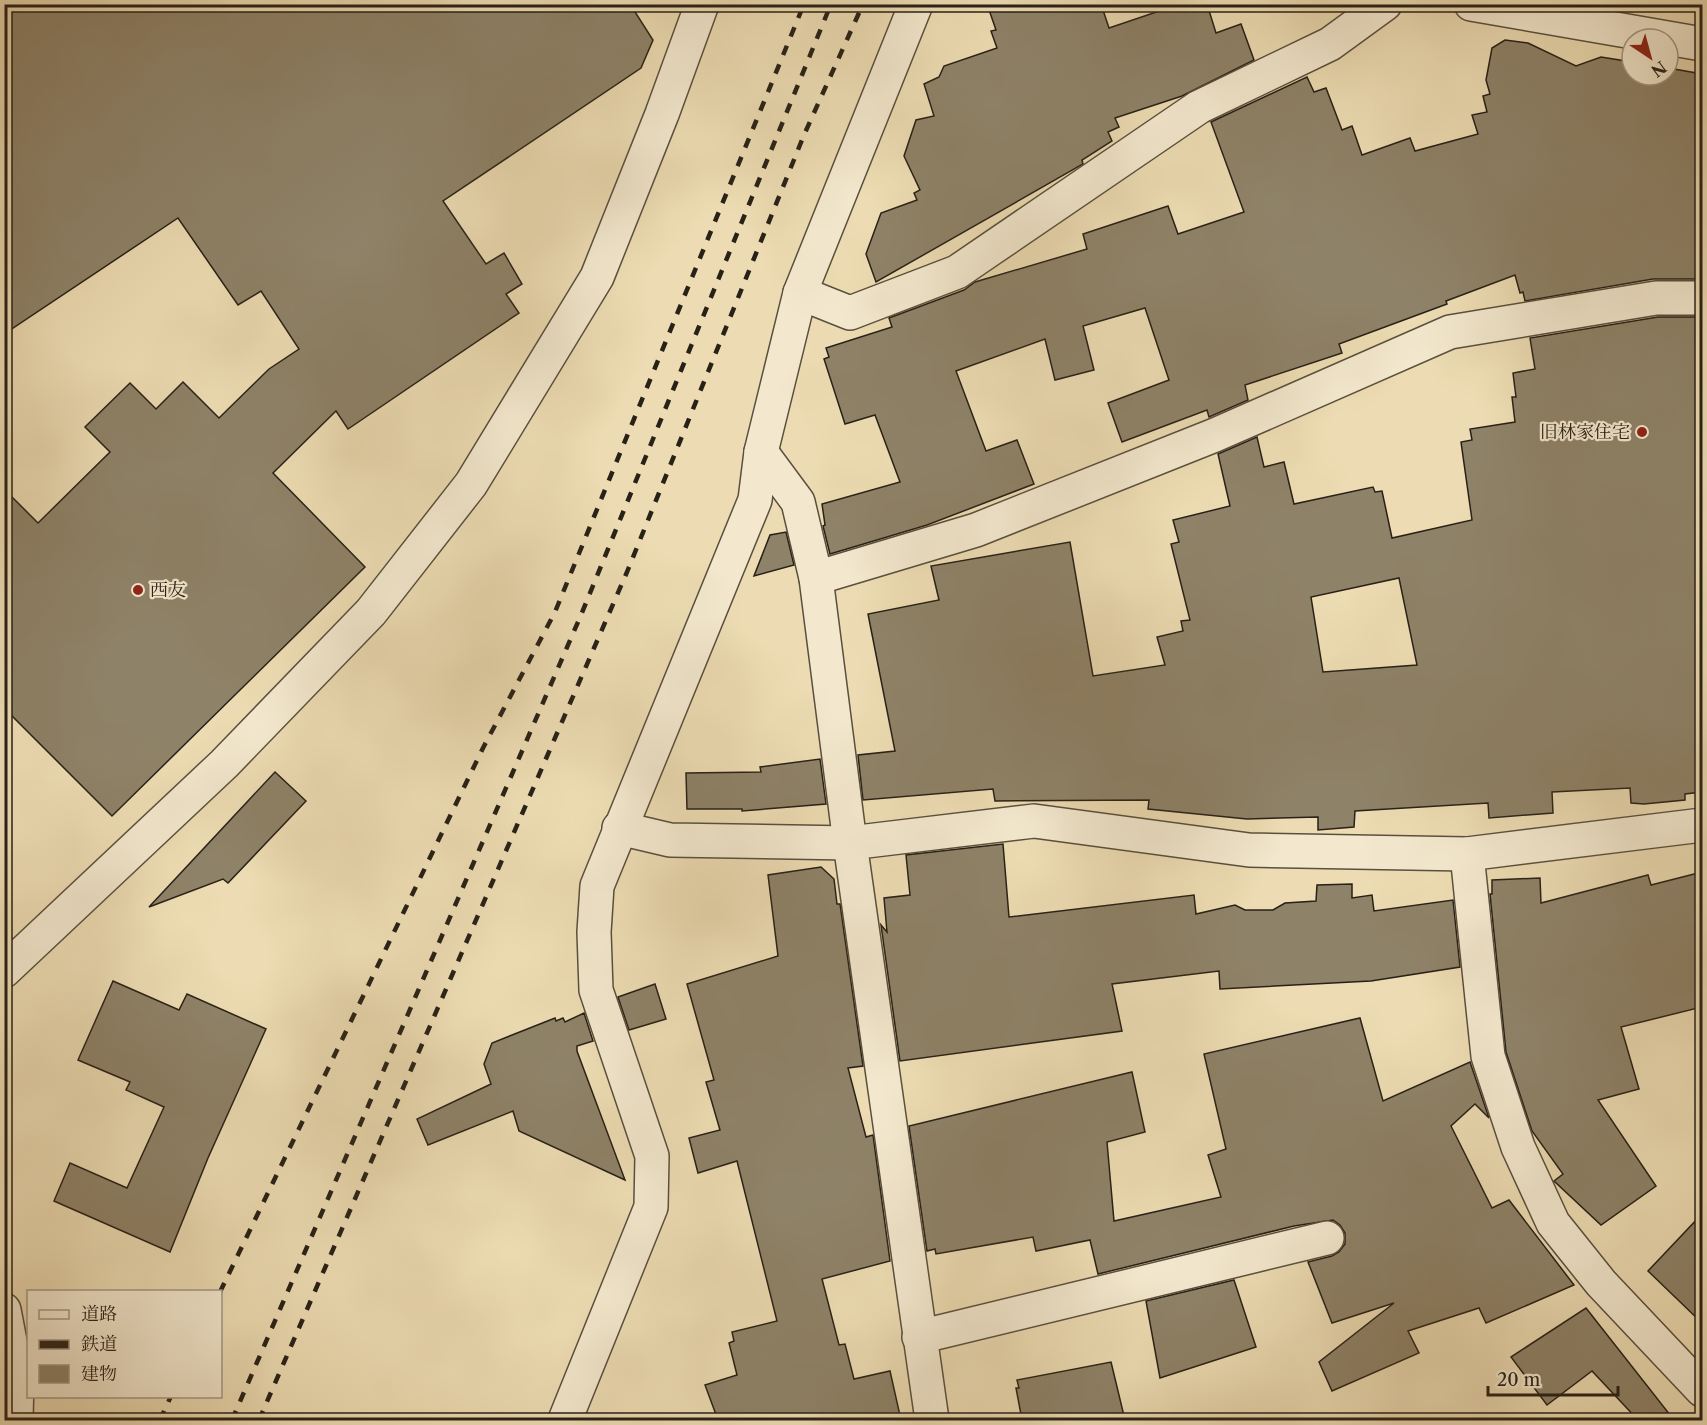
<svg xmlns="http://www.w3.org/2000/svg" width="1707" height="1425" viewBox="0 0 1707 1425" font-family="'Libre Caslon Text','Noto Serif JP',serif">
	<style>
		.building { fill: #8e8268; stroke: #282117; stroke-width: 1.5; fill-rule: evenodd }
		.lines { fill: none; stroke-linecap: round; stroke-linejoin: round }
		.minor-casing { stroke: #59503e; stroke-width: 36 }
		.minor { stroke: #f3e8ce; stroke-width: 33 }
		.rail { stroke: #282117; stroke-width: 4.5; stroke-dasharray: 10 10; stroke-linecap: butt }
		.poi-dot { fill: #8f2418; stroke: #f3e8ce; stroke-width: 2 }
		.labels { text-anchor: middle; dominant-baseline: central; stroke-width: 4.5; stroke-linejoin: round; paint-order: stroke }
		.poi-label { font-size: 18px; fill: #282117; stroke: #f3e8ce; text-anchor: end }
	</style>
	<rect width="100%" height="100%" fill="#eddcb3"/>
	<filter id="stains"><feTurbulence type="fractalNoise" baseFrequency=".00333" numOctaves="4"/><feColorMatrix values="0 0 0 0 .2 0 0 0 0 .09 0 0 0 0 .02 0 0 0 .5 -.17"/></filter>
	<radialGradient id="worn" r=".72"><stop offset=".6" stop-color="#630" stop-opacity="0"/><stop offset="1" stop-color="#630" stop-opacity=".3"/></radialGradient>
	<g class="building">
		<polygon points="4,4 630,4 653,40 641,68 443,201 486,264 504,253 522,284 506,294 519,313 348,429 336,411 273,473 365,567 112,816 4,708 4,489 38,523 110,452 85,427 130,383 156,409 183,382 219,418 269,369 299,349 261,291 238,305 178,218 4,334"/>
		<polygon points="987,4 1101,4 1109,28 1180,4 1207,4 1216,33 1241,24 1254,60 1182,96 1115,118 1119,127 1108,132 1112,141 1082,160 1083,164 876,282 866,254 881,213 917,200 914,193 920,190 904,156 916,120 934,116 924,84 939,77 944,66 997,48 991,31 996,30"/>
		<polygon points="1505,40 1528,43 1576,66 1601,57 1632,62 1632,75 1668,75 1668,68 1702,74 1702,279 1653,279 1525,301 1523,292 1520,293 1515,275 1446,301 1447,304 1339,344 1342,353 1245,385 1248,400 1209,417 1207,410 1122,442 1108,403 1169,380 1145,308 1083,326 1094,370 1055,380 1045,339 956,371 986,451 1017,440 1034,484 927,525 830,554 823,526 825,525 822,504 900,482 875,415 845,424 824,359 829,357 826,348 892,327 889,318 964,290 975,282 1087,249 1083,234 1168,206 1178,234 1244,212 1211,122 1307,77 1314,92 1326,88 1342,130 1352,126 1362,155 1410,138 1415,151 1478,134 1472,115 1487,112 1483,96 1490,94 1486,80 1492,48"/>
		<path d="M1658 317H1702V792L1685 794V800L1644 804 1631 803 1630 788 1552 792 1553 813 1489 818 1488 803 1355 811 1354 827 1318 830V817L1247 819 1148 809 1149 800 995 801 993 789 863 800 858 755 895 751 868 614 939 600 931 566 1070 542 1093 676 1165 665 1157 637 1183 631 1181 621 1190 620 1171 544 1179 542 1173 520 1230 506 1218 454 1257 437 1264 467 1284 462 1294 504 1373 487 1375 492 1382 491 1392 538 1472 520 1461 442 1472 440 1470 429 1515 422 1512 397H1516L1513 373 1535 369 1530 338ZM1399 578 1417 665 1323 672 1311 597Z"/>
		<polygon points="786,532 794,565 754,576 770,535"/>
		<polygon points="820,759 826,804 742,811 742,809 687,809 686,773 761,772 760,767"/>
		<polygon points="275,772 306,801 228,883 223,879 149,907"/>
		<polygon points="1003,844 1009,917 1194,895 1196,914 1235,905 1245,910 1273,910 1285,903 1316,901 1317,885 1352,884 1352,898 1372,895 1374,911 1453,900 1460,967 1371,981 1220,989 1219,971 1112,984 1122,1031 900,1061 881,925 887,932 884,898 910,895 906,855"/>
		<polygon points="821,867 834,879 837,904 840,904 863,1066 848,1068 866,1137 873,1135 890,1261 822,1279 839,1345 845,1344 854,1379 890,1371 901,1420 718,1420 705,1385 737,1375 729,1343 734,1341 732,1332 777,1321 737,1161 698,1173 689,1138 720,1130 706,1082 714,1080 687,984 778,956 768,875"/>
		<polygon points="1702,872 1702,1007 1621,1027 1639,1089 1598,1100 1656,1186 1601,1225 1554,1181 1563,1174 1532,1131 1506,1052 1490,894 1492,894 1492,880 1540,878 1541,903 1648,875 1651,885"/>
		<polygon points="113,981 179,1010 187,994 266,1029 208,1158 170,1252 54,1201 70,1163 127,1188 164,1107 126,1090 130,1082 78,1060"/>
		<polygon points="655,984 666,1019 629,1030 618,997"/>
		<polygon points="584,1013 593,1041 577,1046 577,1051 625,1180 519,1131 513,1111 428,1145 417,1119 491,1084 484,1064 492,1043 555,1018 556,1021 563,1018 565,1022"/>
		<polygon points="1360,1018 1383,1101 1470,1062 1489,1118 1475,1104 1451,1126 1492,1208 1509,1200 1574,1285 1486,1323 1479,1308 1408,1331 1419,1353 1332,1391 1319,1362 1394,1303 1332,1323 1308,1262 1332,1256 1339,1252 1345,1244 1345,1233 1340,1225 1333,1220 1294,1226 1098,1274 1090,1240 1036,1251 1033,1237 936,1254 935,1249 927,1251 909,1126 1132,1072 1145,1132 1107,1142 1114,1221 1221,1197 1208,1155 1226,1149 1204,1054"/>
		<polygon points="1702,1214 1702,1323 1648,1271"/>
		<polygon points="1234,1280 1256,1347 1160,1378 1146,1301"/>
		<polygon points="1586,1308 1674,1420 1638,1420 1592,1371 1547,1405 1511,1357"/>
		<polygon points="1111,1362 1125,1420 1022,1420 1016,1388 1019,1388 1017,1380"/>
	</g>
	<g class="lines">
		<g class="minor-casing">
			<g id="minor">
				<polyline points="1471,4 1702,44"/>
				<polyline points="800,293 850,313 957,272 1199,107 1330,44 1385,4"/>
				<polyline points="761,452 798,502 816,578 850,843 932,1420"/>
				<polyline points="816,578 976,530 1215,435 1450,332 1656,298 1702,298"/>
				<polyline points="619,828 670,840 850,843 1034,821 1249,850 1467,854 1702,825"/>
				<polyline points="1467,854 1488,1056 1518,1147 1553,1223 1601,1283 1702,1390"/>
				<polyline points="4,971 224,764 371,612 471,484 597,277 662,114 702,4"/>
				<polyline points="4,1310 17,1378 16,1420"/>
				<polyline points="919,1337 1327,1238"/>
				<polyline points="565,1420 651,1207 652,1156 596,990 594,932 597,886 755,500 761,452 800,293 916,4"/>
			</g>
		</g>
		<use href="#minor" class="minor"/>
		<g class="rail">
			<polyline points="220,1292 483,748 555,612 804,4"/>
			<polyline points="160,1420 171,1396"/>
			<polyline points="232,1420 581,615 831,4"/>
			<polyline points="259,1420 627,572 804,135 863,4"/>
		</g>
	</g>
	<g class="poi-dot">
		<circle cx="1642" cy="432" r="6"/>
		<circle cx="138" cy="590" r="6"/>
	</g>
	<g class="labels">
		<g class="poi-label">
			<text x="1630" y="432">旧林家住宅</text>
			<text x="150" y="590" text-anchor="start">西友</text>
		</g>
	</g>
	<rect width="1707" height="1425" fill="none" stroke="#eddcb3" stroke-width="24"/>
	<rect x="6" y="6" width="1695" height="1413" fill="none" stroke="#282117" stroke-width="3"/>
	<rect x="12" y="12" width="1683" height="1401" fill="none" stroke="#282117" stroke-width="1.5"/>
	<rect x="27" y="1290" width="195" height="108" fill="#f3e8ce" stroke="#a29885" stroke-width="1.5"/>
	<rect x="39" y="1310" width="30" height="9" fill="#f3e8ce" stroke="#a29885" stroke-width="1.5"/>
	<text x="81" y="1320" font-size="18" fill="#282117">道路</text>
	<rect x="39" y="1340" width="30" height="9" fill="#282117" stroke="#a29885" stroke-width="1.5"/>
	<text x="81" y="1350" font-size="18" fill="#282117">鉄道</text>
	<rect x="39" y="1365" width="30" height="18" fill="#8e8268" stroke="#a29885" stroke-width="1.5"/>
	<text x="81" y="1380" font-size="18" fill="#282117">建物</text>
	<g transform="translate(1650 57) rotate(144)"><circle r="28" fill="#f3e8ce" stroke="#a29885" stroke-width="1.5"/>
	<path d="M0-4.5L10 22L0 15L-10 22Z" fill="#8f2418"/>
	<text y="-9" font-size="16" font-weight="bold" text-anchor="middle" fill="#282117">N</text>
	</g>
	<path d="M1488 1386v9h130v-9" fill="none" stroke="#282117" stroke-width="3"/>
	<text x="1497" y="1386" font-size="18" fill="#282117" stroke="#f3e8ce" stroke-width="4.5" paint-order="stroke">20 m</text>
	<rect width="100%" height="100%" filter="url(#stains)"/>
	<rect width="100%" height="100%" fill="url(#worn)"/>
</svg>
